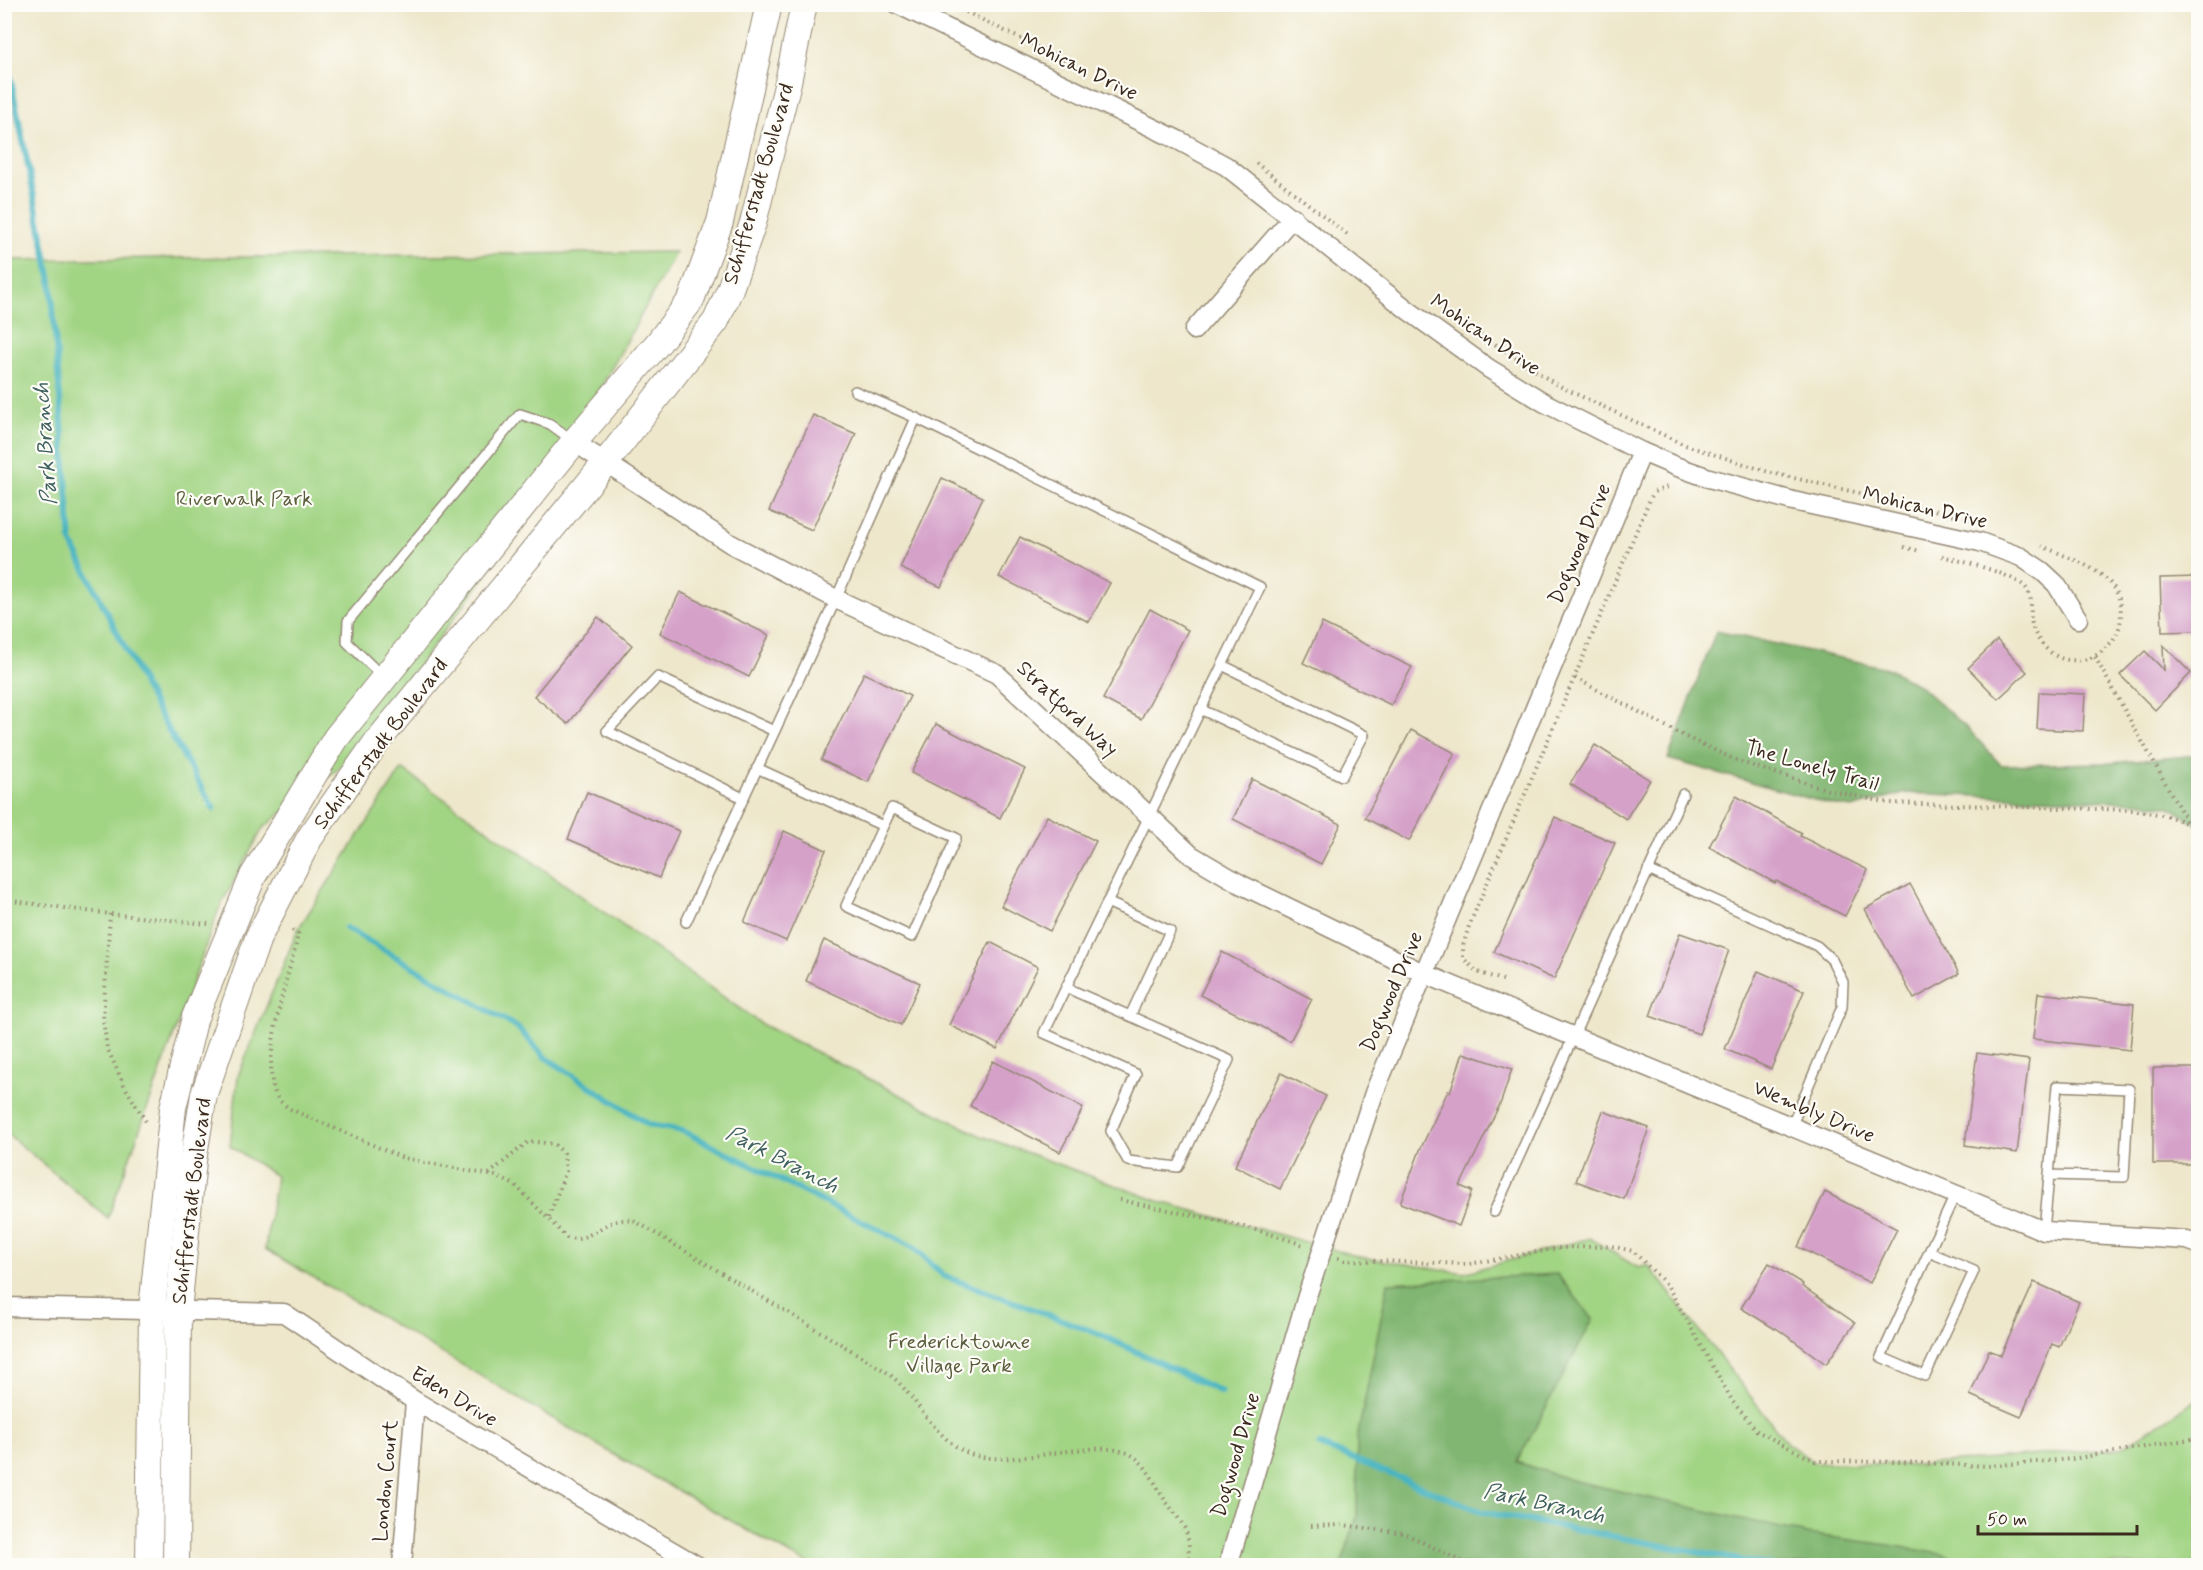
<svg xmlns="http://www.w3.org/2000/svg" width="2203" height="1570" viewBox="0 0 2203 1570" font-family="Mynerve,sans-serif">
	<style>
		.green { fill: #a1d483; stroke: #6e7f50; stroke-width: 1.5 }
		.forest { fill: #80b671; stroke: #5e7048; stroke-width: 1.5 }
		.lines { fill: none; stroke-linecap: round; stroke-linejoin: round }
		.stream { stroke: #43b2bf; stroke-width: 6 }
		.building { fill: #d5a1c9 }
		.service-casing { stroke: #948874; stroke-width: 12 }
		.minor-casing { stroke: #948874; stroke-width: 21 }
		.secondary-casing { stroke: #948874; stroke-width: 28 }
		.path { stroke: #948874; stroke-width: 4; stroke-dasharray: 1.5 4.5; stroke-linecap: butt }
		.service { stroke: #fff; stroke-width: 9 }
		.minor { stroke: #fff; stroke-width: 18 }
		.secondary { stroke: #fff; stroke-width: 26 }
		.labels { text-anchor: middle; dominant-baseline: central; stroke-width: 4.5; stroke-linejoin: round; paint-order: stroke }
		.street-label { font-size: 21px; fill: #3b2a1e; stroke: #fdfcf7 }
		.park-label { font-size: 21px; fill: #5a5d3c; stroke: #fdfcf7 }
		.water-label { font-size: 22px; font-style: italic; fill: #3e605e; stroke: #fdfcf7 }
	</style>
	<rect width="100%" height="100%" fill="#fdfcf7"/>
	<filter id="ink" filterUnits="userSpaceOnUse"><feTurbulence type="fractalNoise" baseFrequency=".0167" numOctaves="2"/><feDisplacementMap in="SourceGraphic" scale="12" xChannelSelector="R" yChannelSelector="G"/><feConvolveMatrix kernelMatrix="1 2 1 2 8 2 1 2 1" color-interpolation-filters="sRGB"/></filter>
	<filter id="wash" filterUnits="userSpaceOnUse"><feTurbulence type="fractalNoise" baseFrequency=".008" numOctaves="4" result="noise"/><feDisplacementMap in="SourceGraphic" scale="24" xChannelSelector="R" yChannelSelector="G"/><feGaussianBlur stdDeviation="1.35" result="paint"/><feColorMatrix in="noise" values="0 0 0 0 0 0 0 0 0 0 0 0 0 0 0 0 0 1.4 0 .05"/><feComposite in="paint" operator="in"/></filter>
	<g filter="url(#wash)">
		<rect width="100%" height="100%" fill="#eee7cb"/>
		<g class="green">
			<polygon points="676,252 531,514 348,761 263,828 219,909 108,1218 5,1132 4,260"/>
			<polygon points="402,769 763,1025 979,1135 1161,1202 1360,1257 1464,1273 1590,1238 1638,1268 1648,1265 1787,1443 1815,1463 1921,1465 2121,1448 2198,1399 2198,1565 809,1565 620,1458 265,1249 276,1176 230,1146 238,1076 298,929"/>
		</g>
		<g class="forest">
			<polygon points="1716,631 1887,668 1920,686 1969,730 2001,765 2111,763 2198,755 2198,825 2170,807 2138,802 1903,793 1852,808 1829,804 1668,759"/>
			<polygon points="1557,1274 1593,1319 1517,1462 1571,1480 1807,1534 1896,1546 2001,1565 1341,1565 1357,1517 1357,1439 1388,1283"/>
		</g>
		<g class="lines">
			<g class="stream">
				<polyline points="4,46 51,281 71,542 154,705 214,809"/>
				<polyline points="346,928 518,1028 545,1057 649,1125 683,1131 913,1247 944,1276 1097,1333 1221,1392"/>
				<polyline points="1319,1445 1483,1512 1771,1566"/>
			</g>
		</g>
		<g id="blocks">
			<g class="building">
				<polygon points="813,415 856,434 812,530 769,511"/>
				<polygon points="942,478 983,497 941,587 900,568"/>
				<polygon points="1020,537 1110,583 1089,622 999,577"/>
				<polygon points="2199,577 2199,631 2162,632 2160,578"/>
				<polygon points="680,592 769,635 749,677 660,633"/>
				<polygon points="1150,609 1188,630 1141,719 1103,699"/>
				<polygon points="598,617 632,645 568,724 534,696"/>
				<polygon points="1322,623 1412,667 1391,705 1303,663"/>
				<polygon points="1997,640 2027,672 1998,699 1968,668"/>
				<polygon points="2163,645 2191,673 2155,710 2120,675 2145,651 2164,670"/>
				<polygon points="864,673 910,696 868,782 821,760"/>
				<polygon points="2039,692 2085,694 2083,731 2037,729"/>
				<polygon points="936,724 1025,769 1000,818 911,773"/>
				<polygon points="1411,730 1455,753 1409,841 1365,818"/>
				<polygon points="1595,745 1650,780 1626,819 1570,784"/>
				<polygon points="1252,779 1341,824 1321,864 1233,819"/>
				<polygon points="587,792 679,831 659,878 568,839"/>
				<polygon points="1736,796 1802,833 1800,836 1868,870 1845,916 1776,881 1775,883 1709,847"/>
				<polygon points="1047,816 1096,841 1050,931 1001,906"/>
				<polygon points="1555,817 1615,843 1554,979 1494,952"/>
				<polygon points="784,831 826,850 786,941 744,922"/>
				<polygon points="1910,884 1959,974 1914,999 1865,909"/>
				<polygon points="1680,933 1729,950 1699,1034 1650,1016"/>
				<polygon points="824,940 920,983 901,1025 806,981"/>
				<polygon points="990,942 1038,967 997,1049 949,1025"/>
				<polygon points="1222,952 1312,999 1290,1041 1200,995"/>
				<polygon points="1758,971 1804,991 1771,1069 1725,1049"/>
				<polygon points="2038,993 2134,1004 2130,1050 2033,1039"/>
				<polygon points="1463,1053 1512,1069 1501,1102 1460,1186 1472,1191 1459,1226 1400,1203 1420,1150 1448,1091 1450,1092"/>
				<polygon points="1977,1053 2029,1060 2017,1153 1965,1145"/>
				<polygon points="993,1061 1083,1108 1060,1152 970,1106"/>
				<rect x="2153" y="1068" width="46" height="96"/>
				<polygon points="1281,1073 1326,1096 1280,1189 1235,1166"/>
				<polygon points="1603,1111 1649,1128 1624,1199 1576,1181"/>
				<polygon points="1825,1192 1897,1229 1870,1283 1798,1247"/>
				<polygon points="1769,1263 1803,1284 1802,1286 1855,1323 1826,1364 1776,1328 1775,1329 1741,1308"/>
				<polygon points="2034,1282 2079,1302 2059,1347 2052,1344 2021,1417 1970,1395 1989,1350 2001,1355"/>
			</g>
		</g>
	</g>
	<g filter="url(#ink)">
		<use href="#blocks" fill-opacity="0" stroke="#948874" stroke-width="1.5"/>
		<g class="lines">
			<g class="service-casing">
				<g id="service">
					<polyline points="855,391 916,418 1260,587 1044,1033 1136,1074 1111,1131 1128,1161 1178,1167 1229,1060 1067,988"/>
					<polyline points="383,677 347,642 348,621 520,414 550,424 572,440"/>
					<polyline points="1200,709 1342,776 1364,735 1222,665"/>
					<polyline points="757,768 883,826 892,808 956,838 912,937 846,906 883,826"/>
					<polyline points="743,798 607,731 658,677 774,731"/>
					<polyline points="1648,870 1817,946 1832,960 1843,982 1842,1007 1791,1127"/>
					<polyline points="1107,902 1170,931 1130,1016"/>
					<polyline points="686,922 836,599 916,418"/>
					<polyline points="1494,1212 1683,794"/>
					<polyline points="2044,1231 2057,1086 2129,1089 2124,1177 2049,1175"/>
					<polyline points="1929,1252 1974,1271 1925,1376 1881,1357 1955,1195"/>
				</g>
			</g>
			<g class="minor-casing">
				<g id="minor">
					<polyline points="897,4 1178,140 1226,166 1409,311 1488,368 1545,403 1642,452 1675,466 1709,478 1793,501 1980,542 2021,557 2042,571 2056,584 2078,619"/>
					<polyline points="1194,330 1293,217"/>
					<polyline points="574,442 731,544 836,599 997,674 1191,855 1242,885 1423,973 1560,1031 2044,1231 2187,1240 2198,1244"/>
					<polyline points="4,1307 284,1313 415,1401 698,1566"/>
					<polyline points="402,1566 415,1401"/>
					<polyline points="1228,1566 1307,1296 1374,1093 1642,452"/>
				</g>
			</g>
			<g class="secondary-casing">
				<g id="secondary">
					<polyline points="149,1566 152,1309 173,1108 195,1017 253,876 336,738 574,442 659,342 691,300 720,222 769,4"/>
					<polyline points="176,1566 178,1311 193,1161 204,1094 258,938 309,839 376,743 607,461 716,321 730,289 753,223 788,82 804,4"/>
				</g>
			</g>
			<g class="path">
				<polyline points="950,4 1070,63"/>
				<polyline points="1256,163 1349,236"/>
				<polyline points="1460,321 1557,385 1685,445 1772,473 1977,520"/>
				<polyline points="1904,547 1920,551"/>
				<path d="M1942 556C1964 562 2004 571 2023 585 2034 594 2030 608 2031 619 2033 638 2050 658 2069 660 2088 662 2100 656 2112 641 2121 631 2122 616 2120 603 2115 571 2068 558 2042 546"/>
				<polyline points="2095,657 2187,822"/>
				<path d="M1575 678 1688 738 1738 761 1828 790 1889 803 2133 810C2157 814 2178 816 2198 830"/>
				<polyline points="4,900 110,914 208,924"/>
				<polyline points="110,914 103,1019 107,1048 125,1087 148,1125"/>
				<path d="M292 930 298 934 296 945C287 978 257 1071 279 1100 282 1103 286 1106 290 1109L403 1158 495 1176 515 1185 567 1238C572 1238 577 1240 581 1238 603 1231 609 1216 635 1221L869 1361C878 1367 888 1372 895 1379 918 1401 932 1432 960 1449 1006 1478 1101 1428 1137 1459 1149 1469 1157 1488 1165 1500 1184 1527 1193 1531 1187 1566"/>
				<polyline points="1503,980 1477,972 1463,958 1463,946 1469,926 1650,499 1654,492 1670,486"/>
				<polyline points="489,1174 529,1141 554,1144 564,1153 566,1171 548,1219"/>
				<path d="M1120 1200C1179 1213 1249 1224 1305 1246"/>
				<polyline points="1338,1258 1345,1260 1469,1264 1560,1248 1611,1246 1633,1251 1667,1285 1733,1402 1757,1431 1815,1461 1899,1462 1987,1466 2072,1459 2198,1438"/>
				<polyline points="1311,1526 1343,1525 1404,1533 1471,1566"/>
			</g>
			<use href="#service" class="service"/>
			<use href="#minor" class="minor"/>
			<use href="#secondary" class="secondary"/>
		</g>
	</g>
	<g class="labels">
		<g class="street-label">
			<text transform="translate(1079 67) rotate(26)">Mohican Drive</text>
			<text transform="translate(759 184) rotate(-74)">Schifferstadt Boulevard</text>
			<text transform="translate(1485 335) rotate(34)">Mohican Drive</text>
			<text transform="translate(1925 508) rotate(13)">Mohican Drive</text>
			<text transform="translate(1580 544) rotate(-67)">Dogwood Drive</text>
			<text transform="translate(1067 709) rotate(43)">Stratford Way</text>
			<text transform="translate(381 744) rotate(-53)">Schifferstadt Boulevard</text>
			<text transform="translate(1812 766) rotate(16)">The Lonely Trail</text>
			<text transform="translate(1392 992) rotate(-67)">Dogwood Drive</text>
			<text transform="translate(1814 1112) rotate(23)">Wembly Drive</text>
			<text transform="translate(192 1201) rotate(-83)">Schifferstadt Boulevard</text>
			<text transform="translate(454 1397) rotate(31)">Eden Drive</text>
			<text transform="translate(1236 1455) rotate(-74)">Dogwood Drive</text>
			<text transform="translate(386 1481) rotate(-85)">London Court</text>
		</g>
		<g class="park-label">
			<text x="244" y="499">Riverwalk Park</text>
			<text x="959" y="1342">Fredericktowne<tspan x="959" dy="24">Village Park</tspan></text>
		</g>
		<g class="water-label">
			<text transform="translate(46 444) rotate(-94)">Park Branch</text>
			<text transform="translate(782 1160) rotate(27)">Park Branch</text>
			<text transform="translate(1544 1504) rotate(12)">Park Branch</text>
		</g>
	</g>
	<rect width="2203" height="1570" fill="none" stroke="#fdfcf7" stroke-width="24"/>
	<path d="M1978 1525v9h159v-9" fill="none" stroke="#3b2a1e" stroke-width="3"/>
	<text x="1987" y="1525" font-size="18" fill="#3b2a1e" stroke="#fdfcf7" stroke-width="4.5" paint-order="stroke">50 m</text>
</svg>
